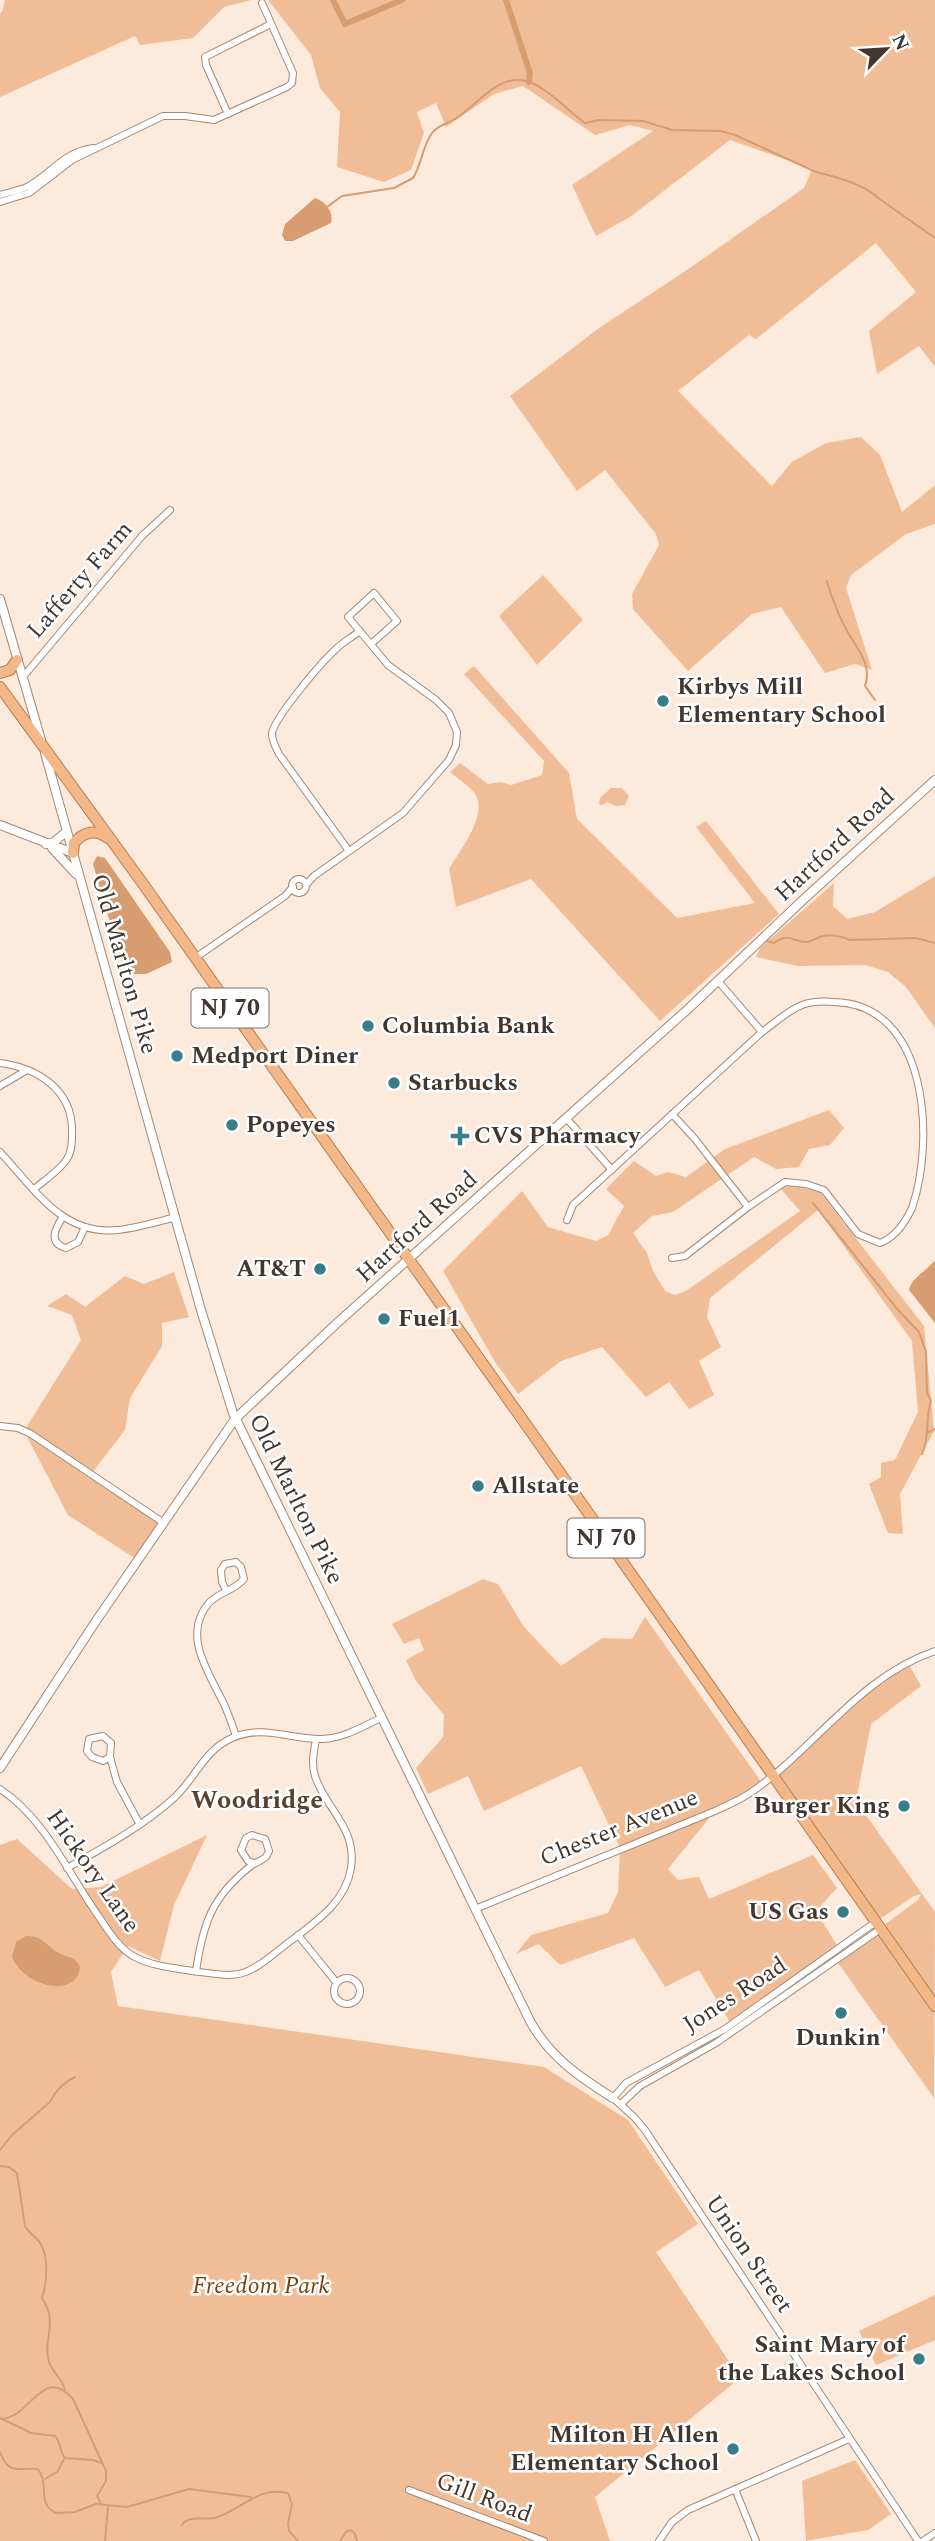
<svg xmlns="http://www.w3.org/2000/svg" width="935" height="2541" viewBox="0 0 935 2541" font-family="Spectral,serif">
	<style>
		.green { fill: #f1bd97 }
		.water { fill: #d79d70 }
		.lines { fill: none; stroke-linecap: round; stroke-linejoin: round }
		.stream { stroke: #d79d70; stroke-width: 2 }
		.canal { stroke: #d79d70; stroke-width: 6 }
		.minor-casing { stroke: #a38874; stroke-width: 8 }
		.tertiary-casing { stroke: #a38874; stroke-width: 10 }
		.trunk-casing { stroke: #b47e54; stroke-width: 12 }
		.minor { stroke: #fff; stroke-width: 6 }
		.tertiary { stroke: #fff; stroke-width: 8 }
		.trunk { stroke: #f4b787; stroke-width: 10 }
		.poi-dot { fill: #387e89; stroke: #fff; stroke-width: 2.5 }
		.labels { text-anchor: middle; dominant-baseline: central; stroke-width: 5; stroke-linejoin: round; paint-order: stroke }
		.shield { fill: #fff; stroke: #7b726d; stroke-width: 2 }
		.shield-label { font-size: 23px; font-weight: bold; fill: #42362e }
		.street-label { font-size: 24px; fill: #42362e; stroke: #fff }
		.poi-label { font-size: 24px; font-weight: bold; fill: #42362e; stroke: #fff; text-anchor: start }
		.park-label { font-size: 24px; font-style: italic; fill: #7a430f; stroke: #fff }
		.neighbourhood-label { font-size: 26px; font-weight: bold; fill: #5a4230; stroke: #fff }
	</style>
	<rect width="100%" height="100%" fill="#fceadd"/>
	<g class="green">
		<polygon points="5,0 251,0 224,7 193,38 140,45 135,36 0,97 0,13 2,12"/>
		<polygon points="268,0 935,0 935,367 919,346 877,374 869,331 916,292 876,243 756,339 749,335 678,391 772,486 792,462 826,443 861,437 880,455 902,512 935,485 935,524 906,534 851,575 846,588 872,670 855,664 825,673 781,607 752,614 688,671 633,609 632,594 659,545 656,534 605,470 577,491 510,396 599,328 684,272 804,188 812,169 730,140 630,217 596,236 572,185 653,131 630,125 595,135 523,86 494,94 446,127 436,103 417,112 424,133 411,170 384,182 337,167 340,112 320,88 311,55"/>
		<polygon points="543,575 583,620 537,665 499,616"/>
		<path d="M474 666 569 773 577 819 677 918 755 903 696 827 706 821 779 914 660 1021 531 879 456 907 449 869C459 852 489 814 475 794 470 786 458 779 450 772L460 763 488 784 501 782 511 785 542 775 544 761 464 674Z"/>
		<polygon points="611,788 622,788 629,796 625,805 616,806 607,802 602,805 599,804 600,798"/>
		<polygon points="935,876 935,1028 906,987 888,972 865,965 798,966 756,957 760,948 834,883 833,906 847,919 875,912"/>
		<polygon points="829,1110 844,1128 830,1145 809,1149 799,1167 776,1169 754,1157 673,1212 652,1216 633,1233 647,1253 653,1271 665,1291 675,1295 686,1291 800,1211 780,1188 793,1185 820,1192 924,1326 934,1431 900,1494 903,1534 888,1533 869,1484 881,1477 881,1463 895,1460 918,1412 912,1341 818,1210 710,1298 707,1317 721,1347 699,1361 714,1395 689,1409 669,1382 646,1397 602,1347 561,1361 518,1394 495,1362 443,1271 522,1191 548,1227 596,1241 608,1235 624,1206 606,1189 634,1161 656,1176 668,1172 686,1177 725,1149"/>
		<polygon points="174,1272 189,1317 162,1323 162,1346 130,1398 125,1430 92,1473 161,1524 136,1559 68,1515 24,1431 81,1340 72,1315 47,1306 66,1294 85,1307 125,1276 144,1284"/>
		<polygon points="483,1579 498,1584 524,1627 561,1666 602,1638 632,1639 645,1617 762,1783 718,1807 668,1869 678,1880 699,1877 709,1899 813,1855 837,1888 816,1911 841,1952 732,2026 699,1970 665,1987 634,1938 560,1965 539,1944 516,1954 531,1935 608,1913 618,1892 620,1848 581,1766 484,1811 468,1776 428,1794 416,1768 443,1737 444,1715 416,1681 406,1660 424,1650 419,1638 404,1644 392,1624"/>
		<polygon points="907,1661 921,1686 871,1724 857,1796 858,1804 935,1912 934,2098 836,1960 918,1900 921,1894 914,1896 877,1921 773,1775 872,1684"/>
		<polygon points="207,1835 174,1905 160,1961 128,1946 111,1972 118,2006 544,2067 628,2120 698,2224 656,2252 740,2378 595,2497 610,2541 0,2541 0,1845 17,1839 72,1889 101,1887"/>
		<polygon points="935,2295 935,2340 876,2365 859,2331"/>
		<polygon points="855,2460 891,2514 868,2530 806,2541 802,2481"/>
	</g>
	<g class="water">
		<path d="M315 198C325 201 334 212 331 223L293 241H285L282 235 285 224Z"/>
		<polygon points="97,856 105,858 170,952 172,962 146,974 128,974 124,970 93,864"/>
		<path d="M935 1260V1323L909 1290C912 1277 927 1271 935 1260Z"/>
		<path d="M26 1936C41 1935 45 1944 57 1952 66 1958 75 1955 80 1967 77 2000 23 1986 12 1957L16 1942Z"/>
	</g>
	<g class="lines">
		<g class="stream">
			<path d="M327 207 342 196 394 188 413 178C422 164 422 147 432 133 438 125 447 124 455 119 480 104 500 68 534 84 553 93 568 111 585 123L599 120 643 121 672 130 721 131 735 135 816 172C833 176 865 184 878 198L935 238"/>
			<path d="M827 581C830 593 839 616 845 627 855 647 873 663 865 686L875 700"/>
			<path d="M767 941 774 943C790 932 793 942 806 942 812 942 817 937 823 936 832 934 843 937 850 940L916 938 935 943"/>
			<path d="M813 1203 898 1310 919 1332 926 1352 927 1393 931 1401C925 1419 930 1438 922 1454"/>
			<polyline points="929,1432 935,1429"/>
			<path d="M0 2150 12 2135 50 2102C55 2092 64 2082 75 2077"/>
			<path d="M0 2166 9 2167 17 2173 25 2226C29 2234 36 2236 40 2243 49 2256 47 2284 42 2298 59 2323 42 2340 49 2362 53 2374 63 2378 65 2391"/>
			<path d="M0 2418 31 2433 55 2436C61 2441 59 2451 65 2458L93 2460 101 2463"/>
			<path d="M1 2419C31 2418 42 2364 73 2399L106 2471V2481L97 2496 101 2504"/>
			<path d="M0 2452C9 2476 18 2467 38 2469 50 2484 36 2504 56 2513L75 2512 96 2504 127 2507 189 2489 251 2497"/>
			<polyline points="45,2479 58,2471 64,2459"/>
			<path d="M182 2525C190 2513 206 2522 218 2517 243 2508 259 2486 288 2493L292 2504 288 2523 289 2531 298 2541"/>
			<polyline points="105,2541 108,2507"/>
			<polyline points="340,2541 346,2532 351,2530 355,2534 357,2541"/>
		</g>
		<g class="canal">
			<polyline points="333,0 345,24 402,0"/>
			<polyline points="506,0 530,73 529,82"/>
		</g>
		<g class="minor-casing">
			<g id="minor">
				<polyline points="228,114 206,65 205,57 271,24"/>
				<path d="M0 195C9 192 18 191 27 187 51 174 63 152 93 148"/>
				<polyline points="0,202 29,193 72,160 163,116 185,116 214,120 287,87 292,83 293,73 262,3"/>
				<polyline points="22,678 142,536 170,510"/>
				<path d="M349 851 279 754C276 748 272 741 272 734 273 719 321 663 334 651 341 643 351 638 360 631"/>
				<circle cx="299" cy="886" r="7"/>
				<polyline points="306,885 314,876 403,813 449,760 456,745 457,732 449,713 436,700 388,665 348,617 374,593 397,621 371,644"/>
				<polyline points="195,958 285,896 293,887"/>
				<polyline points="718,981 762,1032"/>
				<path d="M0 1063C38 1068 73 1090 72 1132 72 1141 72 1151 67 1159 60 1170 45 1180 34 1189"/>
				<polyline points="0,1086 27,1070"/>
				<polyline points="672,1114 695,1139 748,1207"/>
				<polyline points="567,1119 612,1170"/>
				<path d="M0 1152C33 1187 62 1236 117 1230 137 1228 156 1222 176 1217"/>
				<path d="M62 1218C55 1229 48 1243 66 1248L78 1242 85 1227"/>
				<path d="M567 1220 573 1205 762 1032C775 1023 787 1011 802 1005 813 1001 823 1001 834 1002 929 1004 935 1141 912 1208 905 1223 896 1237 880 1243L858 1234 824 1190 806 1184 785 1182 748 1207 685 1256 672 1258"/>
				<polyline points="0,1426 18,1428 31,1434 164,1523"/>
				<path d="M226 1590 222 1582 221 1570 225 1564 236 1562 241 1567 244 1579C234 1591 218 1592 208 1604 183 1635 207 1670 222 1700 228 1712 232 1724 236 1736"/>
				<polyline points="110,1757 103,1761 92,1757 87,1751 89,1739 103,1736 111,1743 110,1757 117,1782 139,1823"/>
				<path d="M0 1789C45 1819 67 1871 97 1914 108 1930 118 1948 135 1957 152 1966 174 1968 192 1971 238 1977 242 1980 279 1950 307 1927 345 1907 351 1868 357 1827 326 1810 315 1776 311 1764 314 1751 316 1739"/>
				<path d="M67 1868C103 1848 143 1826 174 1798 195 1779 204 1750 232 1738 265 1724 290 1740 322 1739 344 1738 362 1727 381 1718"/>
				<path d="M475 1909 715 1811C728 1805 742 1799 753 1791 816 1747 860 1676 935 1651"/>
				<polyline points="877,1921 725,2029 626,2083 613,2098 634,2117 645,2130 918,2541"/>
				<polyline points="298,1935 336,1982"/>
				<path d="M196 1971C203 1923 212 1896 252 1865 257 1862 261 1861 266 1857L269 1851 265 1839 252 1835 246 1838 241 1850 248 1861 254 1863"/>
				<circle cx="347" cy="1991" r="13"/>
				<polyline points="621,2104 640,2086 716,2043 882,1928"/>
				<polyline points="735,2489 756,2541"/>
				<polyline points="409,2490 544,2541"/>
				<polyline points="659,2541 672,2522 688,2510 849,2439"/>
				<polyline points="923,2541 935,2533"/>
			</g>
		</g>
		<g class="tertiary-casing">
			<g id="tertiary">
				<polyline points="0,599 41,740"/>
				<path d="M45 753 201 1310 233 1413 530 2021C550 2057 578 2076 613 2098"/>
				<polyline points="0,825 73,853"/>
				<polyline points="46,844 54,842 67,831"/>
				<polyline points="52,848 76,874"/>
				<polyline points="0,1768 96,1621 235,1419 336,1324 688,1009 804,899 935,780"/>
			</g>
		</g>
		<g class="trunk-casing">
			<g id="trunk">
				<polyline points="0,673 10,670 17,660"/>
				<polyline points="0,687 141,881 539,1443 935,2006"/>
				<path d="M73 853 74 843C84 831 96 829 108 838"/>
			</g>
		</g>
		<use href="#minor" class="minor"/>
		<use href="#tertiary" class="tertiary"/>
		<use href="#trunk" class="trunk"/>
	</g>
	<g class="poi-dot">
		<circle cx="663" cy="701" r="7"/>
		<circle cx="368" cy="1026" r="7"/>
		<circle cx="177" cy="1056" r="7"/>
		<circle cx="394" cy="1083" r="7"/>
		<circle cx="232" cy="1125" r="7"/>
		<path d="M456.5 1125.5h7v7h7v7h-7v7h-7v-7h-7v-7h7z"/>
		<circle cx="320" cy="1269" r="7"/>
		<circle cx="384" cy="1319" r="7"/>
		<circle cx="478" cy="1486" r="7"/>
		<circle cx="904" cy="1806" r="7"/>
		<circle cx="843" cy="1912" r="7"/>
		<circle cx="841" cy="2013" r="7"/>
		<circle cx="919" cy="2359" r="7"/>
		<circle cx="733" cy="2449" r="7"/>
	</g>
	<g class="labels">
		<g class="shield">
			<rect x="191.5" y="988.5" width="77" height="39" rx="5"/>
			<rect x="567.5" y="1518.5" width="77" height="39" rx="5"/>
		</g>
		<g class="shield-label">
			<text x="230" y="1008">NJ 70</text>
			<text x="606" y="1538">NJ 70</text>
		</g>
		<g class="street-label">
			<text transform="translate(80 580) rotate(-49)">Lafferty Farm</text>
			<text transform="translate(835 845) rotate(-43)">Hartford Road</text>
			<text transform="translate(124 964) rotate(74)">Old Marlton Pike</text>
			<text transform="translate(417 1227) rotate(-42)">Hartford Road</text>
			<text transform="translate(296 1499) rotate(64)">Old Marlton Pike</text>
			<text transform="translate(619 1828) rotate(-22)">Chester Avenue</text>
			<text transform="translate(93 1871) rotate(55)">Hickory Lane</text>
			<text transform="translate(735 1995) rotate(-33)">Jones Road</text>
			<text transform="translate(749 2254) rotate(56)">Union Street</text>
			<text transform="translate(484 2498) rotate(21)">Gill Road</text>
		</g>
		<g class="poi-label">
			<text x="677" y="687">Kirbys Mill<tspan x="677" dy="28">Elementary School</tspan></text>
			<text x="382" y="1026">Columbia Bank</text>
			<text x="191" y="1056">Medport Diner</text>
			<text x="408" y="1083">Starbucks</text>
			<text x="246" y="1125">Popeyes</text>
			<text x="474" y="1136">CVS Pharmacy</text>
			<text x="306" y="1269" text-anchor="end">AT&amp;T</text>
			<text x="398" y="1319">Fuel1</text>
			<text x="492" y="1486">Allstate</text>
			<text x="890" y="1806" text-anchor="end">Burger King</text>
			<text x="829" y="1912" text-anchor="end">US Gas</text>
			<text x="841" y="2038" text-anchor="middle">Dunkin'</text>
			<text x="905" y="2345" text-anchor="end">Saint Mary of<tspan x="905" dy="28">the Lakes School</tspan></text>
			<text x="719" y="2435" text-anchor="end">Milton H Allen<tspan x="719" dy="28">Elementary School</tspan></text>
		</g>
		<g class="park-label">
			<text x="261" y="2286">Freedom Park</text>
		</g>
		<g class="neighbourhood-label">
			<text x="257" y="1800">Woodridge</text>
		</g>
	</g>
	<g transform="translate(886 49) rotate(65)" stroke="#ffffff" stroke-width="5" paint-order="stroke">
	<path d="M0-5L12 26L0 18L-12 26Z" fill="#42362e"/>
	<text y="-10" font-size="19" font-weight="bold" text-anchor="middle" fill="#42362e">N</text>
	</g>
</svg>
